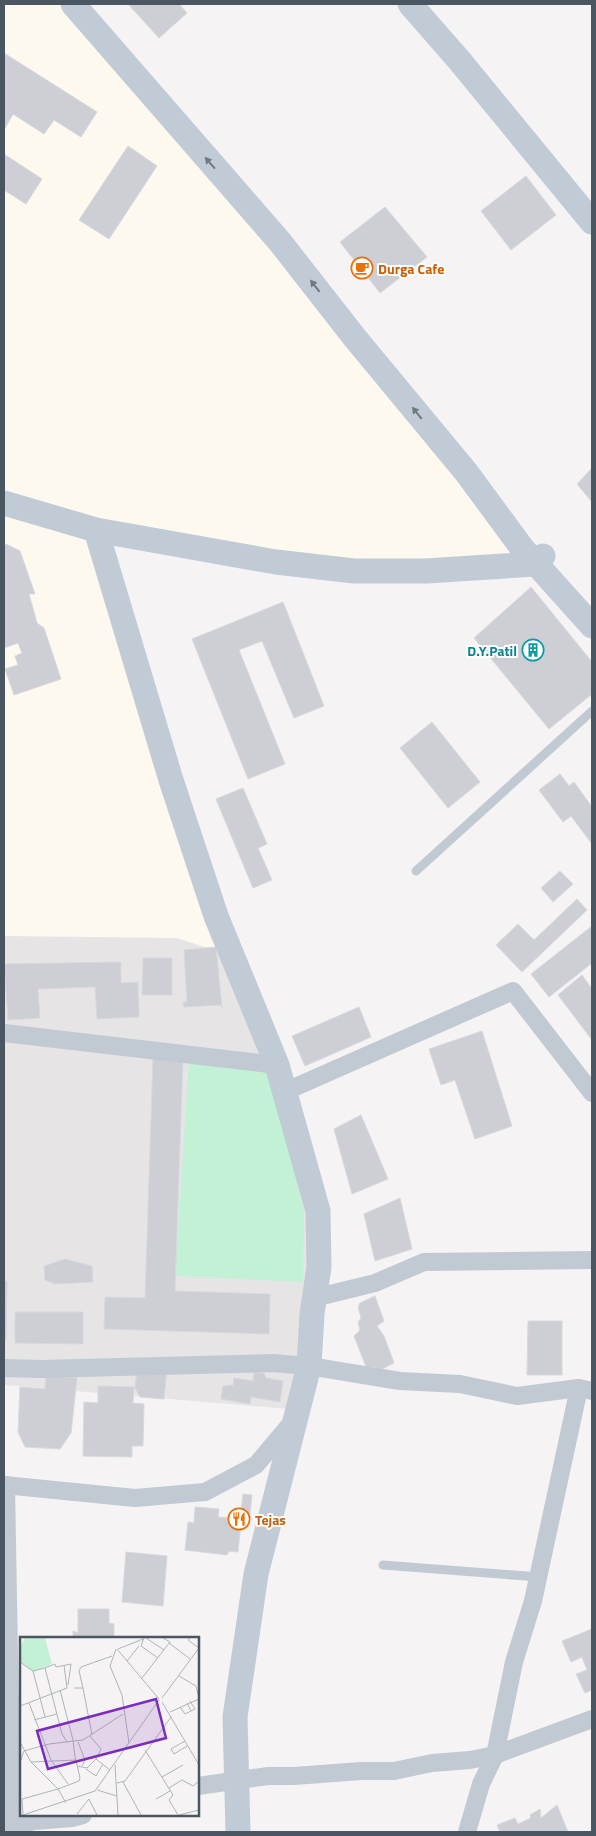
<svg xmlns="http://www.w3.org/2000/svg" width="596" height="1836" viewBox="0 0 596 1836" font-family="'Titillium Web',sans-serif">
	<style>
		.commercial { fill: #fdf9ef }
		.education { fill: #e6e4e5 }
		.green { fill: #c3f1d5 }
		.building { fill: #cdcfd5; stroke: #d7d9de }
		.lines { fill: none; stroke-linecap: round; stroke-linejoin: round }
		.lane { stroke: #c1cad2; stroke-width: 9 }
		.street { stroke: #c1cad2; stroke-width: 18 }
		.secondary { stroke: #c1cbd6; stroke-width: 25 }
		.oneway { fill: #6e7984 }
		.labels { text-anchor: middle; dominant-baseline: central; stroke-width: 4; stroke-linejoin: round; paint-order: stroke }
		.food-label { font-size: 14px; font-weight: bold; fill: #c56008; stroke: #fff; text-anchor: start }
		.culture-label { font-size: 14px; font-weight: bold; fill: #0d838f; stroke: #fff; text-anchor: end }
		.inset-road { fill: none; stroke: #b1b4b9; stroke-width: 1 }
		.view { fill: #7b2cbf; fill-opacity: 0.15; stroke: #7b2cbf; stroke-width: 2.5 }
		.inset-edge { fill: none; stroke: #4a5661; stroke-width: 2.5 }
	</style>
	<rect width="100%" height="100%" fill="#f5f3f3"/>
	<g class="commercial">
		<polygon points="4,4 79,4 535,557 366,565 182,537 4,496"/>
		<polygon points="4,513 94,540 230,965 4,938"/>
	</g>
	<polygon class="education" points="4,936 177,938 225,954 307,1197 312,1266 290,1409 4,1385"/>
	<polygon class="green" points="189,1061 268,1064 304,1212 303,1282 175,1276"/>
	<g class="building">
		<polygon points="128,4 179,4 187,13 159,38"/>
		<polygon points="4,53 97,112 81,137 54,120 44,134 13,114 4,130"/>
		<polygon points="128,146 157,166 109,239 79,220"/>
		<polygon points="4,154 42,179 26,204 4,190"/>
		<polygon points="526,176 556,215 511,250 481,211"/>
		<polygon points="385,207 427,257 380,293 340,242"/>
		<polygon points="592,468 592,502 577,484"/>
		<polygon points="6,544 20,551 35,594 29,594 37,623 44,628 61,679 14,695 5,669 18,665 15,656 22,653 18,643 4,648 4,545"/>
		<polygon points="531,587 592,662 592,694 549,729 474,638"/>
		<polygon points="283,602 324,706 294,718 262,641 239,650 285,764 248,779 192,639"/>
		<polygon points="432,722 480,782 448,808 400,748"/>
		<polygon points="560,774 569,786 574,782 592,807 592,844 571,816 563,822 539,790"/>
		<polygon points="243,788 267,844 258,848 272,880 253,888 216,799"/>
		<polygon points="560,871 573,884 553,902 541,888"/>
		<polygon points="577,899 587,910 522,972 496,945 518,924 534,940"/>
		<polygon points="592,926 592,963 549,997 531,974"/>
		<polygon points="216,947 222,1008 221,1005 184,1007 183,1002 187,1002 184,950"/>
		<polygon points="143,958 172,958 172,995 142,995"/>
		<polygon points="121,962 121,983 138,982 139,1017 97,1019 95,987 38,989 40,1018 8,1020 4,964"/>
		<polygon points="582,975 592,989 592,1040 558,995"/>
		<polygon points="359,1007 371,1037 305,1066 292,1036"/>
		<polygon points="482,1031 512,1126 475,1139 455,1080 441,1085 429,1049"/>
		<polygon points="153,1057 183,1058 175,1291 270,1294 269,1334 104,1329 105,1297 145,1298"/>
		<polygon points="361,1115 388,1179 352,1194 334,1129"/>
		<polygon points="400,1198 412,1249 375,1261 364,1214"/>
		<polygon points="65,1259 92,1266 93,1282 55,1284 45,1280 44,1266"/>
		<polygon points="4,1281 7,1281 6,1341 4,1341"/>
		<polygon points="375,1296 384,1321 377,1326 384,1336 394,1363 378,1371 375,1367 367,1369 354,1336 360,1330 358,1322 361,1318 358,1307 360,1303"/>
		<polygon points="15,1312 83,1312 83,1344 15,1343"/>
		<polygon points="528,1321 562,1321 562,1375 527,1375"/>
		<polygon points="167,1369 164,1399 140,1397 135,1388 137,1371"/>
		<polygon points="58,1371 65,1377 77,1378 71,1433 60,1449 25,1447 18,1432 20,1387 45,1389 46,1378"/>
		<polygon points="254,1372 264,1373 266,1378 283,1381 280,1402 251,1397 250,1404 221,1399 223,1386 233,1385 234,1378 253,1381"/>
		<polygon points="98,1386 134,1387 133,1403 144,1404 143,1446 132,1446 132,1457 83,1456 84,1402 98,1403"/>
		<polygon points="243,1494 252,1495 250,1514 242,1513 238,1552 229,1551 227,1555 185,1550 188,1522 194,1523 195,1507 219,1509 218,1517 240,1519"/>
		<polygon points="126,1552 167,1556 163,1606 122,1602"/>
		<polygon points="78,1609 109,1609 109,1623 114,1624 114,1638 73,1638 73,1631 78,1633"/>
		<polygon points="592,1629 592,1690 585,1693 576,1674 587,1670 582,1657 571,1662 562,1641"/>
		<polygon points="557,1805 568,1832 500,1832 497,1825 515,1818 518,1824 531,1818 530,1815 540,1809 541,1818"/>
	</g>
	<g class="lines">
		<g class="lane">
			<polyline points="416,871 592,711"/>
			<polyline points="383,1565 539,1577"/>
		</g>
		<g class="street">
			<polyline points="4,1033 277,1065"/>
			<polyline points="284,1092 513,991 592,1093"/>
			<polyline points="314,1298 375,1283 424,1262 592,1260"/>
			<polyline points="4,1368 41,1369 273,1363 309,1366 400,1381 460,1384 517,1396 579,1388 592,1391"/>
			<polyline points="4,1485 135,1498 205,1492 256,1465 293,1421"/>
			<polyline points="6,1485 12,1827"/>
			<polyline points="198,1786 268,1776 294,1776 361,1771 394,1771 432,1763 470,1760 495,1755 592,1719"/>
			<polyline points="4,1825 12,1827 34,1821 72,1818 83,1815"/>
			<polyline points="467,1832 481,1784 495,1755 514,1662 533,1601 579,1388"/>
		</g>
		<g class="secondary">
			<polyline points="73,4 280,242 355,338 466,472 522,548 592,626"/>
			<polyline points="410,4 459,60 592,222"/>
			<polyline points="4,503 96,530 276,562 354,571 426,571 535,564 543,556"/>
			<polyline points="96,530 171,780 216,916 277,1065 318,1211 319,1267 312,1314 309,1366 256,1574 235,1717 238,1832"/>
		</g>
	</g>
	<defs><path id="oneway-solid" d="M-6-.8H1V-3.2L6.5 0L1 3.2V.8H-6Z" transform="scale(1.25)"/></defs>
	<g class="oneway">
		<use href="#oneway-solid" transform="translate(210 163) rotate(-131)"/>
		<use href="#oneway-solid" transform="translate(315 286) rotate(-128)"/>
		<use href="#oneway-solid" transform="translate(417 413) rotate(-129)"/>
	</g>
	<defs>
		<g id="cafe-ring" transform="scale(1.125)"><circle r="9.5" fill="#fff" stroke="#e8710a" stroke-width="1.5"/><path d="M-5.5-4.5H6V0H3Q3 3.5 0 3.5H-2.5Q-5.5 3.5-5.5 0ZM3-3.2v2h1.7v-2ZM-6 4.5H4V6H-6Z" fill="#e8710a"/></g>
		<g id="building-ring" transform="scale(1.125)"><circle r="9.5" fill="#fff" stroke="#0f9aa8" stroke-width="1.5"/><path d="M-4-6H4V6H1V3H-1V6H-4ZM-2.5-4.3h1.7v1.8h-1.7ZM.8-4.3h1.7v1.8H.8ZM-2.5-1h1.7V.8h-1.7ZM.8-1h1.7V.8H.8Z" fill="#0f9aa8"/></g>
		<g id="restaurant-ring" transform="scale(1.125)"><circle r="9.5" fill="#fff" stroke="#e8710a" stroke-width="1.5"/><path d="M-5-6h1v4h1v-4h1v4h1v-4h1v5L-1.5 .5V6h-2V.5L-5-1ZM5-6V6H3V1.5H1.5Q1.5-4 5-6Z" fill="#e8710a"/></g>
	</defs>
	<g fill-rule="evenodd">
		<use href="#cafe-ring" x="362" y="268"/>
		<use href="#building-ring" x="533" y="650"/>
		<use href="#restaurant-ring" x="239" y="1519"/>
	</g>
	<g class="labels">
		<g class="food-label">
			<text x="378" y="268">Durga Cafe</text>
			<text x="255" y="1519">Tejas</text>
		</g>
		<g class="culture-label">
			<text x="517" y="650">D.Y.Patil</text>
		</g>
	</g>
	<g transform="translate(20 1637)">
		<rect width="179" height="179" fill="#f5f3f3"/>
		<path d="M5 1H25L32 27 14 35 0 24V11Z" fill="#c3f1d5"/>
		<path class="inset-road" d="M124 1 121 9 138 21M126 1 144 13M170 1 168 3 179 11M149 6 170 22M96 12 90 29 102 58 109 106M97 12 139 62M98 12 123 2M107 24 119 9M0 25 13 34 25 31 42 97 47 105M25 31 35 27 36 30 51 27 48 48M13 34 25 80M159 39 176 49 179 61M122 41 150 5 143 1M54 51H63L59 34 61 30 92 19M63 51 72 98M40 53 53 103 55 120 56 123 60 141 59 144 38 152 11 125 56 123M142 61 179 11M142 65 179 128M9 66 31 123 48 147M167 66 171 74 175 72 170 64M0 69 47 51 44 28M160 70 165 77 171 74M150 75 179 62M14 83 37 77M18 94 40 88M70 99 81 112 76 122M165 104 151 112 154 117 167 109M0 105 11 125M58 105 65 123 62 129M125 113 153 158 149 163 158 178M0 125 4 114 29 107 63 103 103 77M95 128 98 178M57 129 67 131 76 122 90 133M66 132 76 139 83 127M142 140 163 128M103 145 121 178M97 146 105 144 151 80M149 151 162 143 173 149 179 144M77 153 97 159M136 162 150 154M57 177 69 162 77 178M3 178 2 162 38 152 46 166M3 178 75 154 139 63M159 178 179 173"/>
		<path class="view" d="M136 62 146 101 28 132 17 94Z"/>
		<rect width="179" height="179" class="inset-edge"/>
	</g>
	<rect width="596" height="1836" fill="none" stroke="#4a5661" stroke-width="10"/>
</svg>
